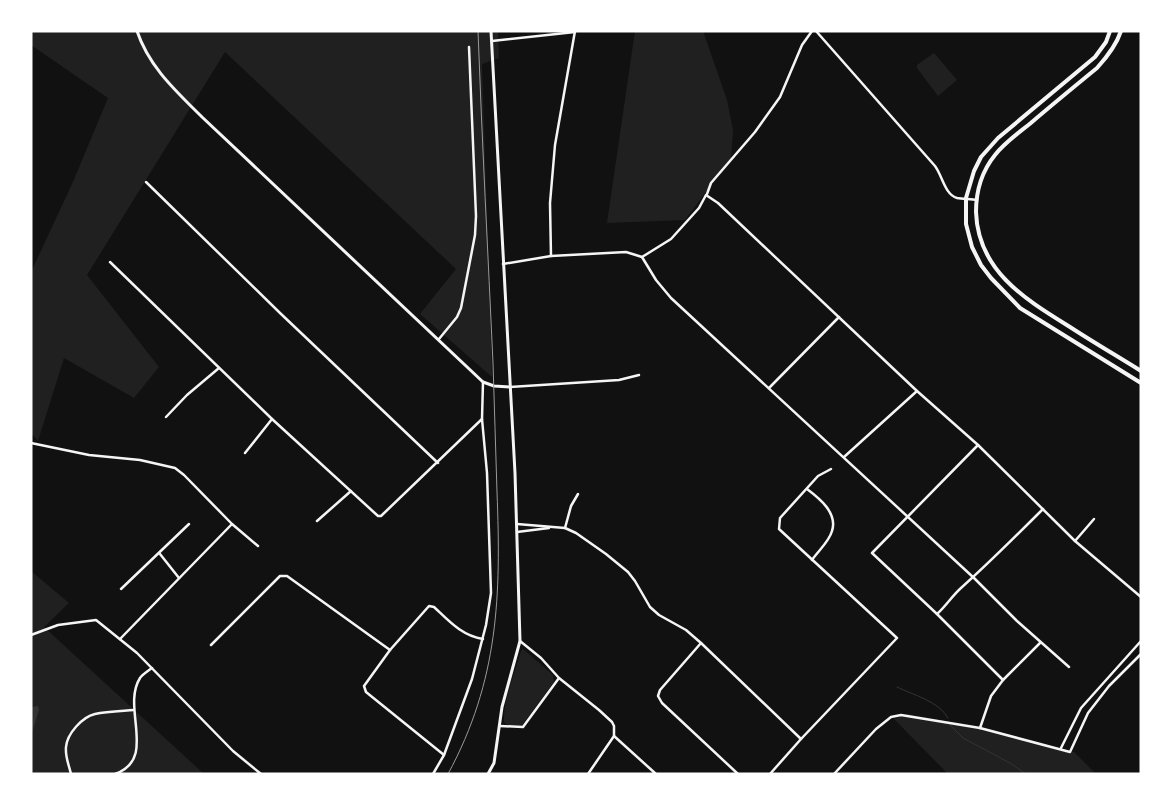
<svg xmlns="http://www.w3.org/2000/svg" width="1172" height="805" viewBox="0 0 1172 805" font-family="Lora,serif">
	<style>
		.green { fill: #202020 }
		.water { fill: #333 }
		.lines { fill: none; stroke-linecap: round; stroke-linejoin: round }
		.stream { stroke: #333; stroke-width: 1 }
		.minor { stroke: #f5f5f5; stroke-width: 2.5 }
		.tertiary { stroke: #f5f5f5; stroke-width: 3 }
		.secondary { stroke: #f5f5f5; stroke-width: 4 }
		.rail { stroke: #9a9a9a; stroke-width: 1 }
	</style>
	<rect width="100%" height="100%" fill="#111"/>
	<g class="green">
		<polygon points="31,31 498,31 499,58 482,64 492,377 420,314 456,269 225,52 87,275 159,367 134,398 64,358 38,441 31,433 31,272 72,184 108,98 31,45"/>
		<polygon points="635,31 703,31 727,100 733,130 731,158 685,220 607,223"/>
		<polygon points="934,53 957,80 938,96 917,68 917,65"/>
		<polygon points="31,571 69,603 44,627 204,774 31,774"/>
		<path d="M523 649 553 675 554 682 522 725H507L504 722C503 700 515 673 521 651Z"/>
		<polygon points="907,714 983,728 1074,752 1096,774 948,774 894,719"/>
	</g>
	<polygon class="water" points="38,706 39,710 31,736 31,707"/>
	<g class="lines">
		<g class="stream">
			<path d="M897 687C913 695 939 701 948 718"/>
			<polyline points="950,725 963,738 1010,763 1026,774"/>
		</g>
		<g class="minor">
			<path d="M816 31 935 166C942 175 945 195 957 198 963 199 971 199 977 200"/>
			<polyline points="492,41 575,32"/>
			<polyline points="146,182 280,313 438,463"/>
			<polyline points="707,194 711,183 755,132 780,97 802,45 812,31"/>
			<polyline points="551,256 550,203 555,145 575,31"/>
			<polyline points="642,257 671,239 699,208 706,195 718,203 917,391 978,445 1075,541 1141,597"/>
			<polyline points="110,262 272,419 378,516 381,516 482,419"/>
			<polyline points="503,264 551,256 626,252 642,257 656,280 671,298 974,578 1017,621 1069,667"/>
			<polyline points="439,339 457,317 461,308 475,235 476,216 469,47"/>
			<polyline points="510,387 619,380 639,375"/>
			<polyline points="769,388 839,317"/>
			<polyline points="166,417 187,395 219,368"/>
			<polyline points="31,443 89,455 140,460 175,468 184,475 232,524 258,546"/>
			<polyline points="978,445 872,553 937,614 1003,680"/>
			<polyline points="245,453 272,419"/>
			<polyline points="844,457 917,391"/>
			<path d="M807 489C819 498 838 513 832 531 829 542 818 551 812 560"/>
			<polyline points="317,521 351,491"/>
			<polyline points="517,524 565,528 576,533 606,554 628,572 635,581 650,607 659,615 686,630 701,643 801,739 897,638 779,529 780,518 818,476 831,469"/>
			<polyline points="565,528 571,506 578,494"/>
			<polyline points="517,532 549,528"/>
			<polyline points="1075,541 1094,519"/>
			<polyline points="160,554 179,578"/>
			<polyline points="121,589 189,524"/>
			<path d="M937 614C946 606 952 596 961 588 989 563 1016 536 1043 509"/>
			<polyline points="31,635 58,625 96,620 137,653 233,751 261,774"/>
			<polyline points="120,639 232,524"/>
			<polyline points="520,641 541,658 559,678 599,710 612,722 614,726 614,736 588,774"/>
			<polyline points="701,643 660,690 658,696 662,703 738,774"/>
			<polyline points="211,645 280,576 287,576 390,650"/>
			<polyline points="500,726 523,727 559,678"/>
			<polyline points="980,728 991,696 1003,680 1040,643"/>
			<polyline points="614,736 656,774"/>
			<polyline points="1061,748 1081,708 1141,641"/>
			<path d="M444 755 366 692 364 686 390 650 429 606 434 607C449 621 462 636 483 639"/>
			<path d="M71 774C69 765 65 757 66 747 67 734 82 717 95 714 107 711 121 711 134 710"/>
			<path d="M115 774C158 759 121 708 140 678 143 674 148 671 152 668"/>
			<polyline points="433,774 444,755 472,679 486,625 491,593 487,473 482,419 483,382"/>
			<polyline points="770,774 801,739"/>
			<polyline points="834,774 876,729 891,717 901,715 980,728 1070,752 1088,713 1109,686 1141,654"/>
		</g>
		<g class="tertiary">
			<path d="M137 31C149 67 176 91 202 117L483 382 494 386 510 387"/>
			<polyline points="488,774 494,763 502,707 520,641 515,473 491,31"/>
		</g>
		<g class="secondary">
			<polyline points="1110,31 1106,42 1095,57 998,138 981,157 974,171 966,198 966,224 972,247 981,265 991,278 1020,308 1141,383"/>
			<path d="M1121 31C1116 46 1107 57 1097 68 1075 86 1053 104 1032 122 1020 132 1005 142 995 155 982 171 976 191 976 212 978 271 1025 299 1070 327 1093 342 1117 356 1141 371"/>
		</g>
		<path class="rail" d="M448 774C499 680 501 595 497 492 496 449 494 406 493 363 488 253 482 142 478 31"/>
	</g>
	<rect width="1172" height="805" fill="none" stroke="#ffffff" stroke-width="65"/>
</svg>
